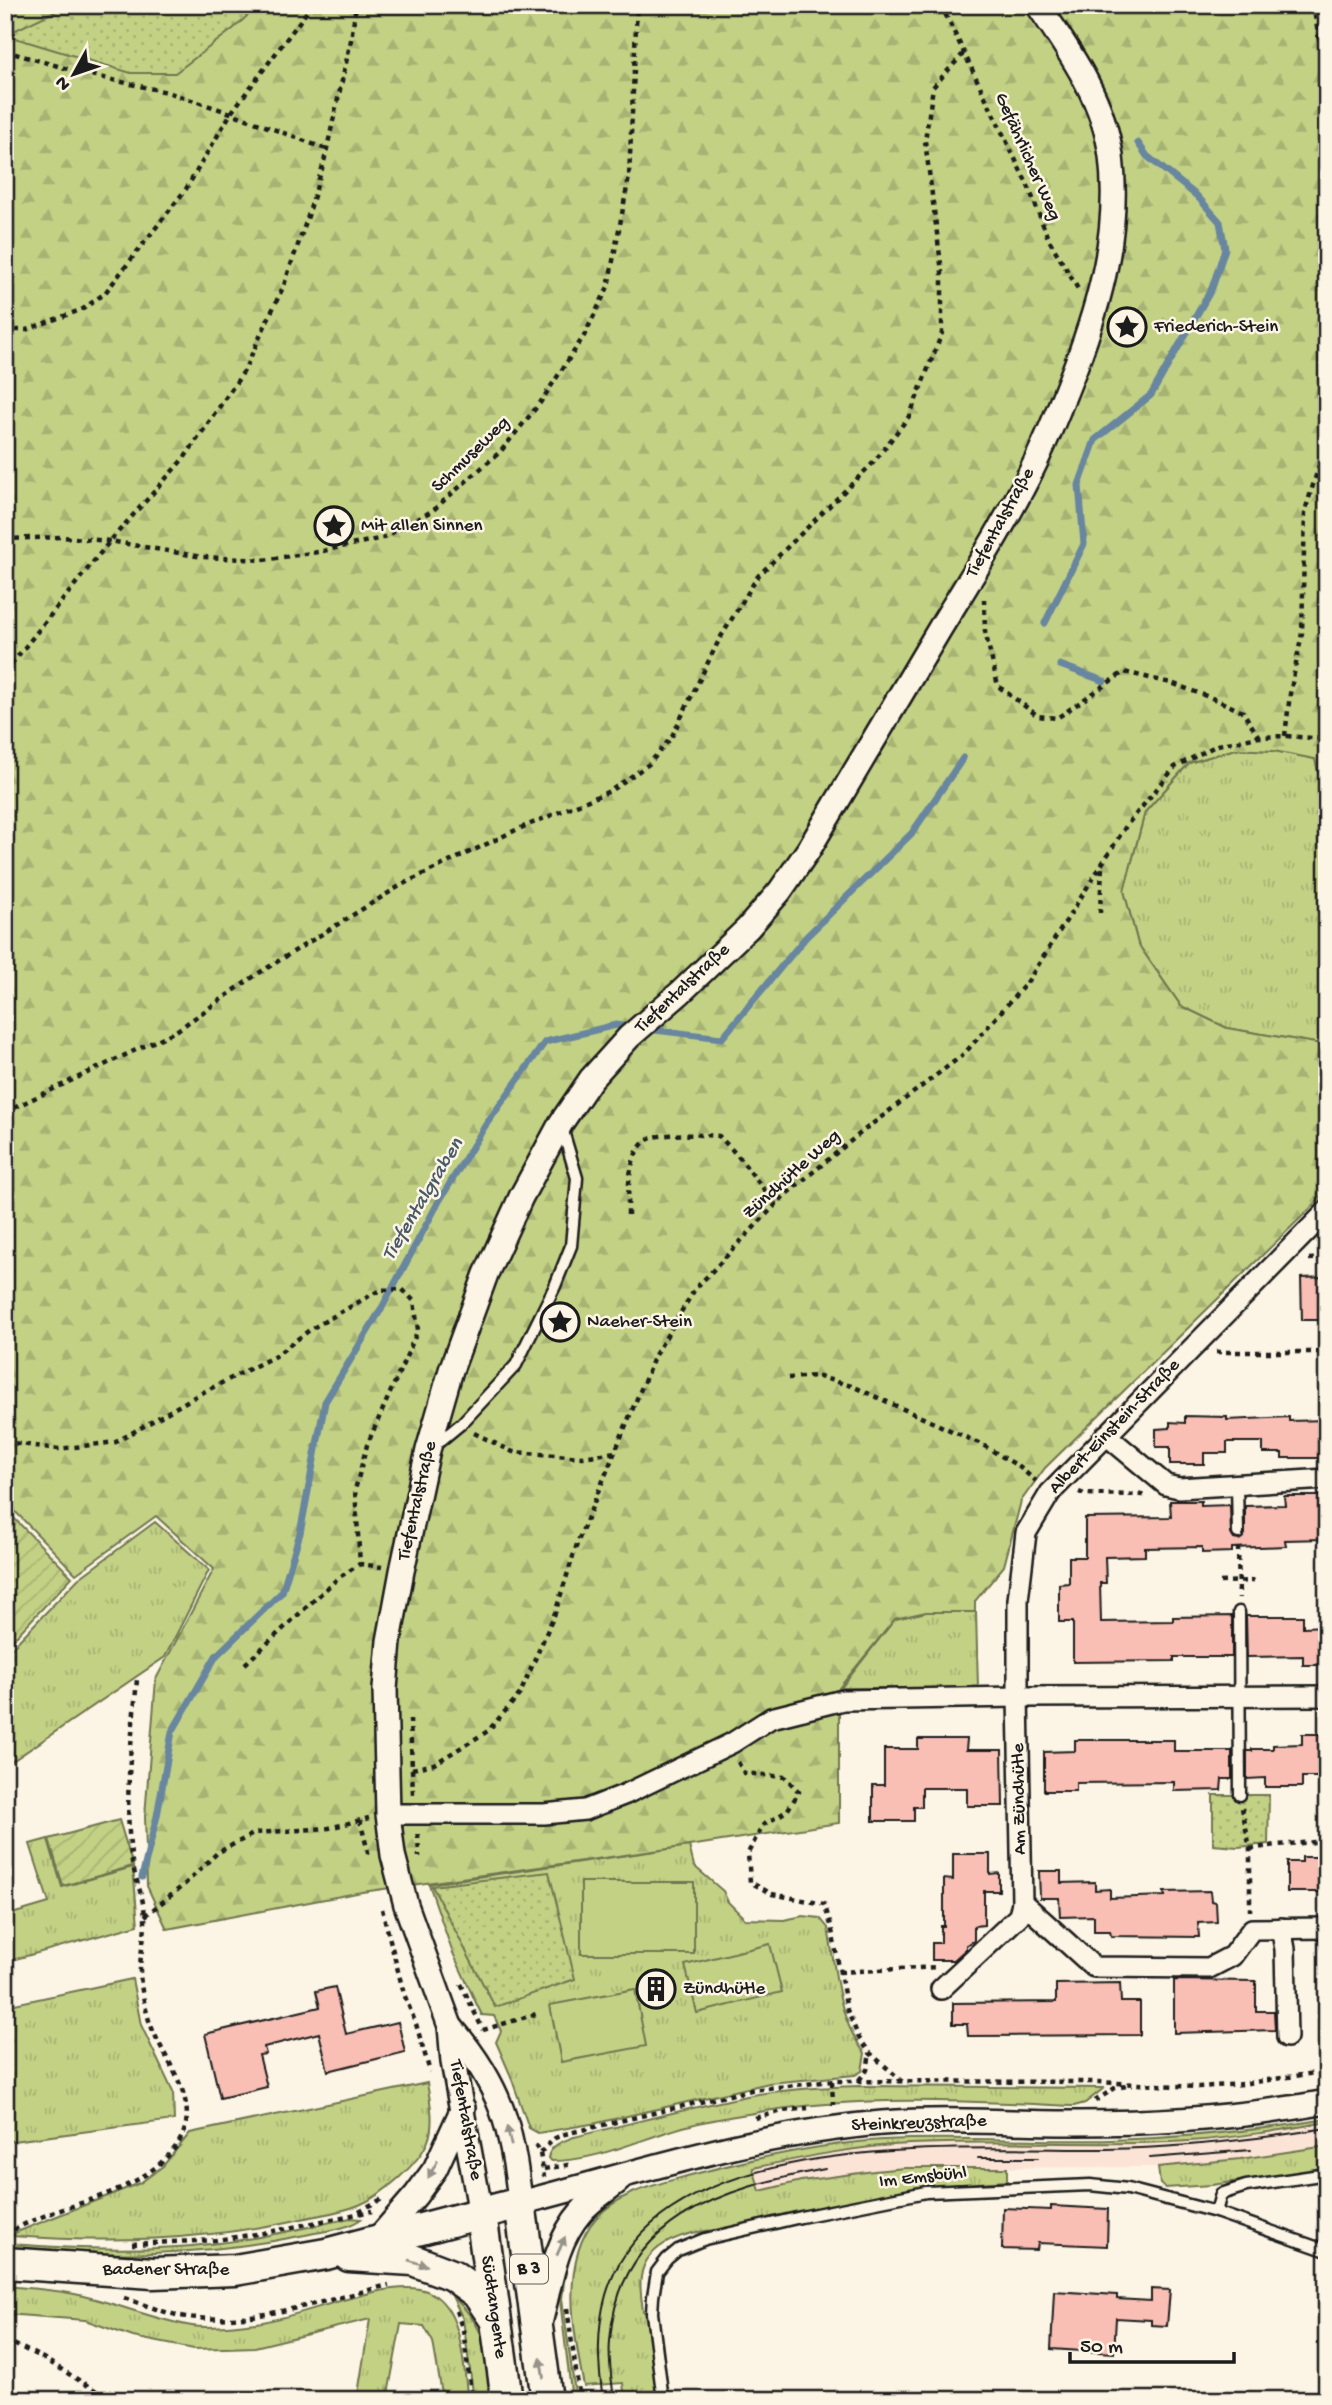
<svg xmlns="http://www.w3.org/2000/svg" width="1332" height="2405" viewBox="0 0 1332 2405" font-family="'Gochi Hand',sans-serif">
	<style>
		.built { fill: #fbe4d6 }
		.grass { fill: url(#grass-tufts); stroke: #707650; stroke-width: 2 }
		.forest { fill: url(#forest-firs); stroke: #707650; stroke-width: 2 }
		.park { fill: url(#park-dots); stroke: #707650; stroke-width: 2 }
		.garden { fill: url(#garden-furrows); stroke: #707650; stroke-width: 2 }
		.pitch { fill: #c3d185; stroke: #707650; stroke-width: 2 }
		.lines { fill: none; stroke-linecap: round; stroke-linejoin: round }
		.stream { stroke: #68869f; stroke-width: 7 }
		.building { fill: #f9beb4; stroke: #1c1c1c; stroke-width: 2 }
		.service-casing { stroke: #1c1c1c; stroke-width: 15 }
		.minor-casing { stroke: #1c1c1c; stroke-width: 24 }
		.tertiary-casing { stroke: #1c1c1c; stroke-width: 28 }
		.primary-casing { stroke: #1c1c1c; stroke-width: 35 }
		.path { stroke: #1c1c1c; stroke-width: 4.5; stroke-dasharray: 5 5; stroke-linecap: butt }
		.service { stroke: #fcf5e5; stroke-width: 10 }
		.minor { stroke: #fcf5e5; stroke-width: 19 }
		.tertiary { stroke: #fcf5e5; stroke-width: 23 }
		.primary { stroke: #fcf5e5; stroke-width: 30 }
		.tram { stroke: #1c1c1c; stroke-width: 2 }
		.oneway { fill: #97938b }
		.labels { text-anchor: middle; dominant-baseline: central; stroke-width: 5; stroke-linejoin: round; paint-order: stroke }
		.shield { fill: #fcf5e5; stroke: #5f5d58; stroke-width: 2 }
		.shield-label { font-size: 18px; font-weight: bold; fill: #1c1c1c }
		.street-label { font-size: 19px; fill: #1c1c1c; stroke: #fcf5e5 }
		.poi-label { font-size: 19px; fill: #1c1c1c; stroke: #fcf5e5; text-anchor: start }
		.water-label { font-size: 21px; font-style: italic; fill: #485a69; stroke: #fcf5e5 }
	</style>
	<defs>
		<pattern id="grass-tufts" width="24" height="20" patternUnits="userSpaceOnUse" patternTransform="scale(1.75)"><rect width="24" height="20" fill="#c3d185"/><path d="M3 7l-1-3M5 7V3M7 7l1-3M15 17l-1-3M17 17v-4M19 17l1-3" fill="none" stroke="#a7b372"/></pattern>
		<pattern id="forest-firs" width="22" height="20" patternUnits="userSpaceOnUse" patternTransform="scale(1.75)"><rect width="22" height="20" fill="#c3d185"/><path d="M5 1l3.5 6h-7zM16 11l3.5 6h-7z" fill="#a7b372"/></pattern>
		<pattern id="park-dots" width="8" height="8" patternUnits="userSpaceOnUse" patternTransform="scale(1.75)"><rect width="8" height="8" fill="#c3d185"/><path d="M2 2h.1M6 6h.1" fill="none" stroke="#a7b372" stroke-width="1.8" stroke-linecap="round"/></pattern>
		<pattern id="garden-furrows" width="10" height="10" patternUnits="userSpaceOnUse" patternTransform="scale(1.75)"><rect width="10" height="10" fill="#c3d185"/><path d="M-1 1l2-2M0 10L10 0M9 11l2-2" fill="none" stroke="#a7b372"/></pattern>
	</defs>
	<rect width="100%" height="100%" fill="#fcf5e5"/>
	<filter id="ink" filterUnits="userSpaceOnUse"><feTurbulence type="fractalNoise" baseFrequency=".0143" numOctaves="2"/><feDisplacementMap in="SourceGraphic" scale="14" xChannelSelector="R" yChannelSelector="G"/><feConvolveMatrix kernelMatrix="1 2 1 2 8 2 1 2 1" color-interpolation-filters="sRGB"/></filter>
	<g filter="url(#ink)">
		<polygon class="built" points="1327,2122 1327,2146 1240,2159 1173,2166 1172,2167 905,2168 835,2176 760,2191 752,2168 823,2154 874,2146 989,2142 1109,2143 1187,2141 1220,2138"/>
		<g class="grass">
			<polygon points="1235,749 1274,751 1315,759 1327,806 1327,1045 1227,1028 1181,1006 1138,944 1124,891 1145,812 1189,763"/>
			<polygon points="155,1522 209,1570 165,1657 5,1766 5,1655 78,1579"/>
			<polygon points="926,1612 976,1612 978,1688 841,1688 895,1619"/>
			<polygon points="48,1839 62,1887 133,1867 138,1925 5,1962 5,1916 49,1903 30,1844"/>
			<path d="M689 1846 694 1866 723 1891 728 1902 745 1919 784 1920 803 1916 820 1918 828 1928C836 1970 837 2019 865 2053L862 2071 855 2075 769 2083 597 2123 538 2133 529 2128 510 2074 496 2042 501 2031 494 2016 482 2015 478 2007 452 1951 429 1884Z"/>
			<polygon points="132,1979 141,2025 173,2092 174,2120 5,2142 5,2006"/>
			<path d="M427 2083C430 2101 435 2123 428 2141 419 2164 381 2196 359 2205 340 2213 317 2215 297 2220 202 2241 108 2243 11 2236L17 2232 140 2183 163 2166 190 2133Z"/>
			<path d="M860 2086 1104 2088 1085 2103 1074 2106C969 2101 863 2095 759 2112 737 2116 713 2119 691 2125 646 2136 600 2161 552 2161L548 2158C550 2145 563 2141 574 2137 633 2123 692 2107 752 2095 788 2089 824 2087 860 2086Z"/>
			<path d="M1327 2119V2122C1281 2130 1235 2138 1189 2141 1097 2147 1004 2139 911 2144 857 2146 805 2157 753 2168L760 2191 801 2181 874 2171 905 2168H1007V2181L920 2187 720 2230C691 2230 645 2242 641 2277 639 2288 642 2300 643 2311L646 2313 659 2400H625L623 2383 584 2386C574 2337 559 2260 596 2218 621 2191 658 2184 691 2175 754 2158 818 2144 883 2140 959 2136 1035 2142 1111 2140 1183 2138 1255 2131 1327 2119Z"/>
			<polygon points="1327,2146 1327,2168 1212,2185 1165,2188 1160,2184 1158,2167 1240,2159"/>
			<path d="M350 2218 361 2219C346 2230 322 2231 305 2235 204 2256 114 2256 12 2251L10 2244C79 2249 150 2252 219 2243 263 2238 307 2227 350 2218Z"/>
			<polygon points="570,2253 564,2282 562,2299 576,2400 572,2400 559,2292 560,2278"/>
			<path d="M5 2286C26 2288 48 2289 69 2293 110 2300 150 2319 192 2326 211 2329 236 2325 256 2323 299 2319 395 2273 431 2293 464 2311 463 2367 468 2400H443L433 2342 424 2326 401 2324 387 2400H357L370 2319 255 2347 194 2349 133 2337 85 2320 5 2314Z"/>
			<path d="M452 2296C488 2328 489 2354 490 2400H474L463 2319Z"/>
		</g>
		<polygon class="forest" points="5,5 1327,5 1327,806 1315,759 1274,751 1235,749 1189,763 1145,812 1124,891 1138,944 1181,1006 1227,1028 1327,1045 1327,1192 1045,1468 1021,1501 1004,1566 975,1601 975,1612 926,1612 895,1619 839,1688 839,1823 689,1846 362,1892 167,1929 147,1886 145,1816 156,1679 214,1569 156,1516 76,1574 5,1501"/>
		<g class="park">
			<polygon points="68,5 259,5 233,29 175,73 131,73 5,35"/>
			<polygon points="1213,1795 1269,1795 1268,1844 1238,1847 1213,1845"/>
			<polygon points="549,1872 575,1979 495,2007 432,1886"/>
		</g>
		<g class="garden">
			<polygon points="5,1509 72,1577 5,1648"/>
			<polygon points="119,1820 133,1866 63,1886 49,1839"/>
		</g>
		<g class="pitch">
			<rect x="581" y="1882" width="113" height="72"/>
			<polygon points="770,1944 782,1992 697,2013 685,1965"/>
			<polygon points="635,1989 646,2046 561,2062 550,2005"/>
		</g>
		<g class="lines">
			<g class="stream">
				<polyline points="1045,623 1084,544 1079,485 1095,440 1151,395 1212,288 1225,249 1220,222 1197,196 1147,156 1138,143"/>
				<polyline points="1060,665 1104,681"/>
				<polyline points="646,1029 722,1038 806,937 912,833 963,758"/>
				<polyline points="142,1877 157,1816 172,1732 216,1656 282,1592 300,1533 325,1402 383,1306 438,1203 485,1126 545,1042 616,1025 630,1027"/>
			</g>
		</g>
		<g class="building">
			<polygon points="1327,1277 1325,1320 1302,1320 1301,1278"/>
			<polygon points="1185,1416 1227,1417 1227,1420 1289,1417 1289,1421 1327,1420 1327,1458 1282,1458 1282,1453 1263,1453 1263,1442 1227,1442 1227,1453 1204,1453 1204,1464 1170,1464 1170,1447 1156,1447 1156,1429 1170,1428 1170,1422 1185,1423"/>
			<polygon points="1284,1496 1323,1496 1324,1539 1285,1540 1286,1546 1232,1548 1232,1552 1202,1553 1202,1547 1145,1548 1145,1556 1105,1557 1106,1583 1100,1583 1101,1622 1173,1621 1173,1617 1232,1616 1232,1657 1174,1657 1174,1661 1073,1662 1073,1622 1059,1622 1059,1584 1069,1583 1069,1557 1085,1557 1085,1518 1171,1517 1170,1501 1201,1501 1201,1506 1230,1505 1231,1534 1234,1539 1239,1540 1245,1534 1245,1506 1285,1505"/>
			<polygon points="1246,1616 1303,1616 1303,1627 1327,1626 1327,1665 1303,1665 1303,1656 1247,1657"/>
			<polygon points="1302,1734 1327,1734 1327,1777 1302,1777 1302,1787 1265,1787 1265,1778 1247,1779 1247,1751 1252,1751 1252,1749 1273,1749 1273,1745 1302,1744"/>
			<polygon points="918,1739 967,1739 966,1750 1002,1750 1003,1806 967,1806 967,1788 922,1788 922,1807 914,1807 914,1821 873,1821 873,1785 884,1785 884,1749 918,1749"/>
			<polygon points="1075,1740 1174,1740 1174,1751 1232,1751 1232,1779 1222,1779 1221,1790 1174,1791 1174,1782 1076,1783 1076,1791 1044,1791 1044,1752 1075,1751"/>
			<polygon points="953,1854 990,1854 990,1874 999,1873 999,1891 984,1891 984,1925 974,1926 974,1941 966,1945 966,1949 954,1960 932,1960 932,1943 941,1943 941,1926 944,1926 944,1879 953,1880"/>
			<polygon points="1302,1857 1327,1857 1327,1892 1287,1892 1287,1862 1302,1862"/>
			<polygon points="1039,1871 1061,1871 1061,1883 1095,1882 1095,1890 1110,1889 1110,1898 1165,1896 1164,1892 1210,1891 1211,1901 1216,1902 1217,1922 1198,1923 1199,1937 1111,1936 1110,1931 1094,1931 1094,1916 1060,1917 1059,1898 1040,1898"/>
			<polygon points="1174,1980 1256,1981 1256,2011 1274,2011 1275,2030 1174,2033"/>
			<polygon points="1120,1983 1121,2002 1140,2002 1140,2035 968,2036 967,2024 953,2024 953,2003 1056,2002 1056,1984"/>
			<polygon points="335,1987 346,2034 398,2022 405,2052 328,2071 319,2033 264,2047 266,2054 259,2055 267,2087 220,2098 205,2034 320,2007 316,1991"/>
			<polygon points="1051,2206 1108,2209 1107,2246 1038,2243 1037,2250 1002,2249 1003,2208 1051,2210"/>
			<polygon points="1151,2289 1170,2290 1167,2326 1151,2325 1151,2320 1116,2318 1114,2353 1051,2349 1054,2291 1117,2295 1117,2299 1151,2301"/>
		</g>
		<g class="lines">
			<g class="service-casing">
				<g id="service">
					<polyline points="434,1446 462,1423 516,1365 555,1286 571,1246 577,1178 562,1128"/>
					<polyline points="1237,1484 1238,1533"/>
					<polyline points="1239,1612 1240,1795"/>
					<polyline points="1216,2212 1221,2194 1246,2186 1327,2174"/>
					<polyline points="663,2400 652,2313 653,2297 657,2272 667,2259 678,2250 705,2239 801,2217 926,2192 1090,2185 1128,2189 1216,2212 1327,2251"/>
				</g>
			</g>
			<g class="minor-casing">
				<g id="minor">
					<polyline points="1106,1435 1166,1485 1179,1488 1327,1479"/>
					<polyline points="388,1814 544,1814 585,1810 626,1794 732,1743 771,1718 843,1700 1018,1697 1327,1696"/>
					<polyline points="1022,1902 1094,1967 1209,1968 1232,1956 1252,1929 1327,1928"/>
					<polyline points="1281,1928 1285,1949 1287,2037"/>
					<polyline points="941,1989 1019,1916 1022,1902 1018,1697 1018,1600 1026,1533 1050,1493 1327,1211"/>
				</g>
			</g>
			<g class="tertiary-casing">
				<g id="tertiary">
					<path d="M450 2026C500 2084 513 2128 520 2203 640 2172 757 2133 882 2123 947 2118 1013 2123 1078 2123 1161 2123 1245 2117 1327 2102"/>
					<path d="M481 2214 453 2062 450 2026 406 1905 393 1855 388 1814 385 1689 389 1641 402 1571 428 1450 451 1370 486 1274 521 1197 561 1123 591 1079 629 1037 681 992 748 928 780 891 809 849C852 776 896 703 939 630 967 584 997 537 1022 489 1043 450 1059 409 1075 368 1101 300 1120 229 1111 156 1104 99 1069 51 1038 5"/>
					<polyline points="377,2240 416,2195 435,2169 463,2108"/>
					<path d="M540 2323C550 2286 554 2243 581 2212 591 2200 606 2191 618 2181"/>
				</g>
			</g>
			<g class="primary-casing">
				<g id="primary">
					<polyline points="481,2214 507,2400"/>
					<polyline points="349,2256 413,2260 452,2275 477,2293 494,2318"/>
					<polyline points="5,2263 153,2273 235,2270 326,2254 520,2203 547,2400"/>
				</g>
			</g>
			<g class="path">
				<polyline points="941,5 1029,188 1048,238 1078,289"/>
				<polyline points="1313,5 1327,83"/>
				<polyline points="5,15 21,5"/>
				<polyline points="5,51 86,74 167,92 231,113 326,149"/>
				<polyline points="5,330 26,330 83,309 105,293 186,189 231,113 312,5"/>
				<polyline points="5,539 62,537 110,541 202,557 263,560 318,552 383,538 432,511 501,451 540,403 584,336 608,287 629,177 637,5"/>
				<polyline points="984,599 985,631 998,686 1038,716 1057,718 1124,672 1171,683 1217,700 1243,712 1259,737"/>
				<polyline points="5,672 110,541 185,457 244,371 284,285 308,216 324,162 351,40 356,5"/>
				<polyline points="1285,736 1290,694 1302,633 1305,511 1327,440"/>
				<polyline points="1100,913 1102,865"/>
				<polyline points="5,1112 176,1031 259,973 403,884 516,830 610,791 649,764 671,738 719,640 758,576 874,462 910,415 942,333 942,272 925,141 933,87 963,54"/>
				<path d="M628 1215C628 1193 627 1144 654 1137 669 1133 702 1135 719 1136L738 1156 776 1205"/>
				<polyline points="1309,1259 1327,1258"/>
				<polyline points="1216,1352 1327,1352"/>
				<polyline points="788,1378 816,1376 852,1386 981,1444 1018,1466 1036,1481"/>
				<polyline points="474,1433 513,1452 583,1457 615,1452"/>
				<polyline points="5,1442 58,1449 116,1442 196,1396 275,1356 311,1329 380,1290 402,1289 414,1301 418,1330 367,1445 355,1490 360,1564 382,1567"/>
				<polyline points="1079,1492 1084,1494 1147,1495"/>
				<polyline points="1238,1547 1239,1598"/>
				<polyline points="1220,1582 1254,1581"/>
				<polyline points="245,1664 338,1578 360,1564"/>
				<polyline points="410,1719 413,1794"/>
				<polyline points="738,1762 744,1773 785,1777 799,1792 787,1811 763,1825 748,1853 750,1882 772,1894 824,1904 831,1925 847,2010 859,2038 870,2053 902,2081"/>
				<polyline points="412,1769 434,1764 488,1731 520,1694 555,1613 578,1541 655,1355 695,1289 784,1196 863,1131 964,1054 1028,981 1126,826 1175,767 1217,745 1259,737 1285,736 1327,739"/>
				<polyline points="1242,1808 1250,1849 1250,1911"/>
				<polyline points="360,1820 369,1856"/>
				<polyline points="418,1834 419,1857"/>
				<polyline points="1250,1849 1277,1845 1327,1841"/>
				<polyline points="382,1909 404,1994 416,2024 430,2072"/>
				<polyline points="145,1916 185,1884 217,1853 255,1833 329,1828 369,1818"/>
				<polyline points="839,1972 937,1967"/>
				<polyline points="461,1984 483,2030"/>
				<polyline points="483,2030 536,2014"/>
				<polyline points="859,2080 867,2070 870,2053"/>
				<polyline points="832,2081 833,2105"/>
				<polyline points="1095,2101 1115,2088 1132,2085"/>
				<polyline points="755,2118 783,2111 808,2108"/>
				<polyline points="535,2145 540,2153 544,2177"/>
				<polyline points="540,2153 555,2138 565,2134 751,2090 832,2081 1099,2082 1198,2087 1243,2084 1327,2071"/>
				<polyline points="544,2169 573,2164"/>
				<polyline points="359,2211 382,2199"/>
				<path d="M5 2235C58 2201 132 2201 174 2149 210 2104 160 2059 148 2017 144 2002 140 1985 140 1970 140 1952 146 1934 145 1917 144 1896 133 1875 131 1855 124 1797 132 1737 137 1679"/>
				<polyline points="132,2244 216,2240 263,2233 372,2211"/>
				<path d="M124 2298C143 2304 162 2312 181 2316 247 2327 325 2300 389 2285"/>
				<polyline points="567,2308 580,2400"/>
				<polyline points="456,2311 463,2330 472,2400"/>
				<polyline points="5,2340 43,2358 111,2400"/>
				<polyline points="580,2395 619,2391"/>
			</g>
			<use href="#service" class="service"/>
			<use href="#minor" class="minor"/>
			<use href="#tertiary" class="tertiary"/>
			<use href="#primary" class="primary"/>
			<g class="tram">
				<polyline points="978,2158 1038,2158"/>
				<polyline points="1150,2158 1251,2150"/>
				<path d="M603 2400C598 2364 596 2330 606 2295 655 2124 969 2150 1106 2149 1181 2148 1253 2140 1327 2128"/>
				<path d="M614 2400C612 2380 608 2360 610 2341 618 2219 723 2188 825 2169"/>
			</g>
		</g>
		<defs><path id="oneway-solid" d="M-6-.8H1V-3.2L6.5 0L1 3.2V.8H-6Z" transform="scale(1.75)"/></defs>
		<g class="oneway">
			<use href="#oneway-solid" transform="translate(509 2136) rotate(-103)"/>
			<use href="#oneway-solid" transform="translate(433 2169) rotate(119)"/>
			<use href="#oneway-solid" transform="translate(561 2246) rotate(-66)"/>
			<use href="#oneway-solid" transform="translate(418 2263) rotate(17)"/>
			<use href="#oneway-solid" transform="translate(542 2368) rotate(-99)"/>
		</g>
	</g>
	<defs>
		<g id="sight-ring" transform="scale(2.0125)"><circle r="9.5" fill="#fcf5e5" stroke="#1c1c1c" stroke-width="1.5"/><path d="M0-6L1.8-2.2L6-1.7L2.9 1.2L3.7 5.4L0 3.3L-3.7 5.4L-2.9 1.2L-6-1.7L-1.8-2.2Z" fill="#1c1c1c"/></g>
		<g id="building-ring" transform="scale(2.0125)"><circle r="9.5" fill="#fcf5e5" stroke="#1c1c1c" stroke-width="1.5"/><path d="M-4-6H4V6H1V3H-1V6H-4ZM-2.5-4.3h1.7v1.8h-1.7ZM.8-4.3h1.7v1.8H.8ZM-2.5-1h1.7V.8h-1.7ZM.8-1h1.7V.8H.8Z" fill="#1c1c1c"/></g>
	</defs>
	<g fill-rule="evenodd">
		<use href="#sight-ring" x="1127" y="327"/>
		<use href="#sight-ring" x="334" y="526"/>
		<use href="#sight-ring" x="560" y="1322"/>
		<use href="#building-ring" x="656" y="1989"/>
	</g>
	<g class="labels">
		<rect class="shield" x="510" y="2254.5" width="38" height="29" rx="5"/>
		<g class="shield-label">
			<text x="529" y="2269">B 3</text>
		</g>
		<g class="street-label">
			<text transform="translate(1027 157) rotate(66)">Gefährlicher Weg</text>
			<text transform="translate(471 455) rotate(-44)">Schmuseweg</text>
			<text transform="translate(1001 523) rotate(-61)">Tiefentalstraße</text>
			<text transform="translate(683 989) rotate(-43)">Tiefentalstraße</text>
			<text transform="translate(792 1175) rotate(-42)">Zündhütle Weg</text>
			<text transform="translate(1115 1427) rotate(-46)">Albert-Einstein-Straße</text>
			<text transform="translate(418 1501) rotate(-77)">Tiefentalstraße</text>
			<text transform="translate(1020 1799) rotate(-91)">Am Zündhütle</text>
			<text transform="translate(465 2120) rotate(80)">Tiefentalstraße</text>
			<text transform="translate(919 2124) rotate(-2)">Steinkreuzstraße</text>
			<text transform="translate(923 2178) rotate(-6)">Im Emsbühl</text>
			<text x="166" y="2270">Badener Straße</text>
			<text transform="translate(493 2307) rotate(82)">Südtangente</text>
		</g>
		<g class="poi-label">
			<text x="1154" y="327">Friederich-Stein</text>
			<text x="361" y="526">Mit allen Sinnen</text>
			<text x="587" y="1322">Naeher-Stein</text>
			<text x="683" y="1989">Zündhütle</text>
		</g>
		<g class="water-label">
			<text transform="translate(424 1200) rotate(-59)">Tiefentalgraben</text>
		</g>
	</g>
	<rect width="1332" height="2405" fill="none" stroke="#fcf5e5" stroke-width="28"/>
	<rect x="14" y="14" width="1304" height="2377" fill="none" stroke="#1c1c1c" stroke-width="2.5" filter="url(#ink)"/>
	<g transform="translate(74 74) rotate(230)" stroke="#fcf5e5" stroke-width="5" paint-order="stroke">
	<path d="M0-5L12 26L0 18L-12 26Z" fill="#1c1c1c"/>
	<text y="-10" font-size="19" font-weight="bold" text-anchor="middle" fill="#1c1c1c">N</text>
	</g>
	<path d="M1070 2352v10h164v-10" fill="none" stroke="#1c1c1c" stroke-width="3.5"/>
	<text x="1080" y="2352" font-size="21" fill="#1c1c1c" stroke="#fcf5e5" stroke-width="5" paint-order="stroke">50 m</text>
</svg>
